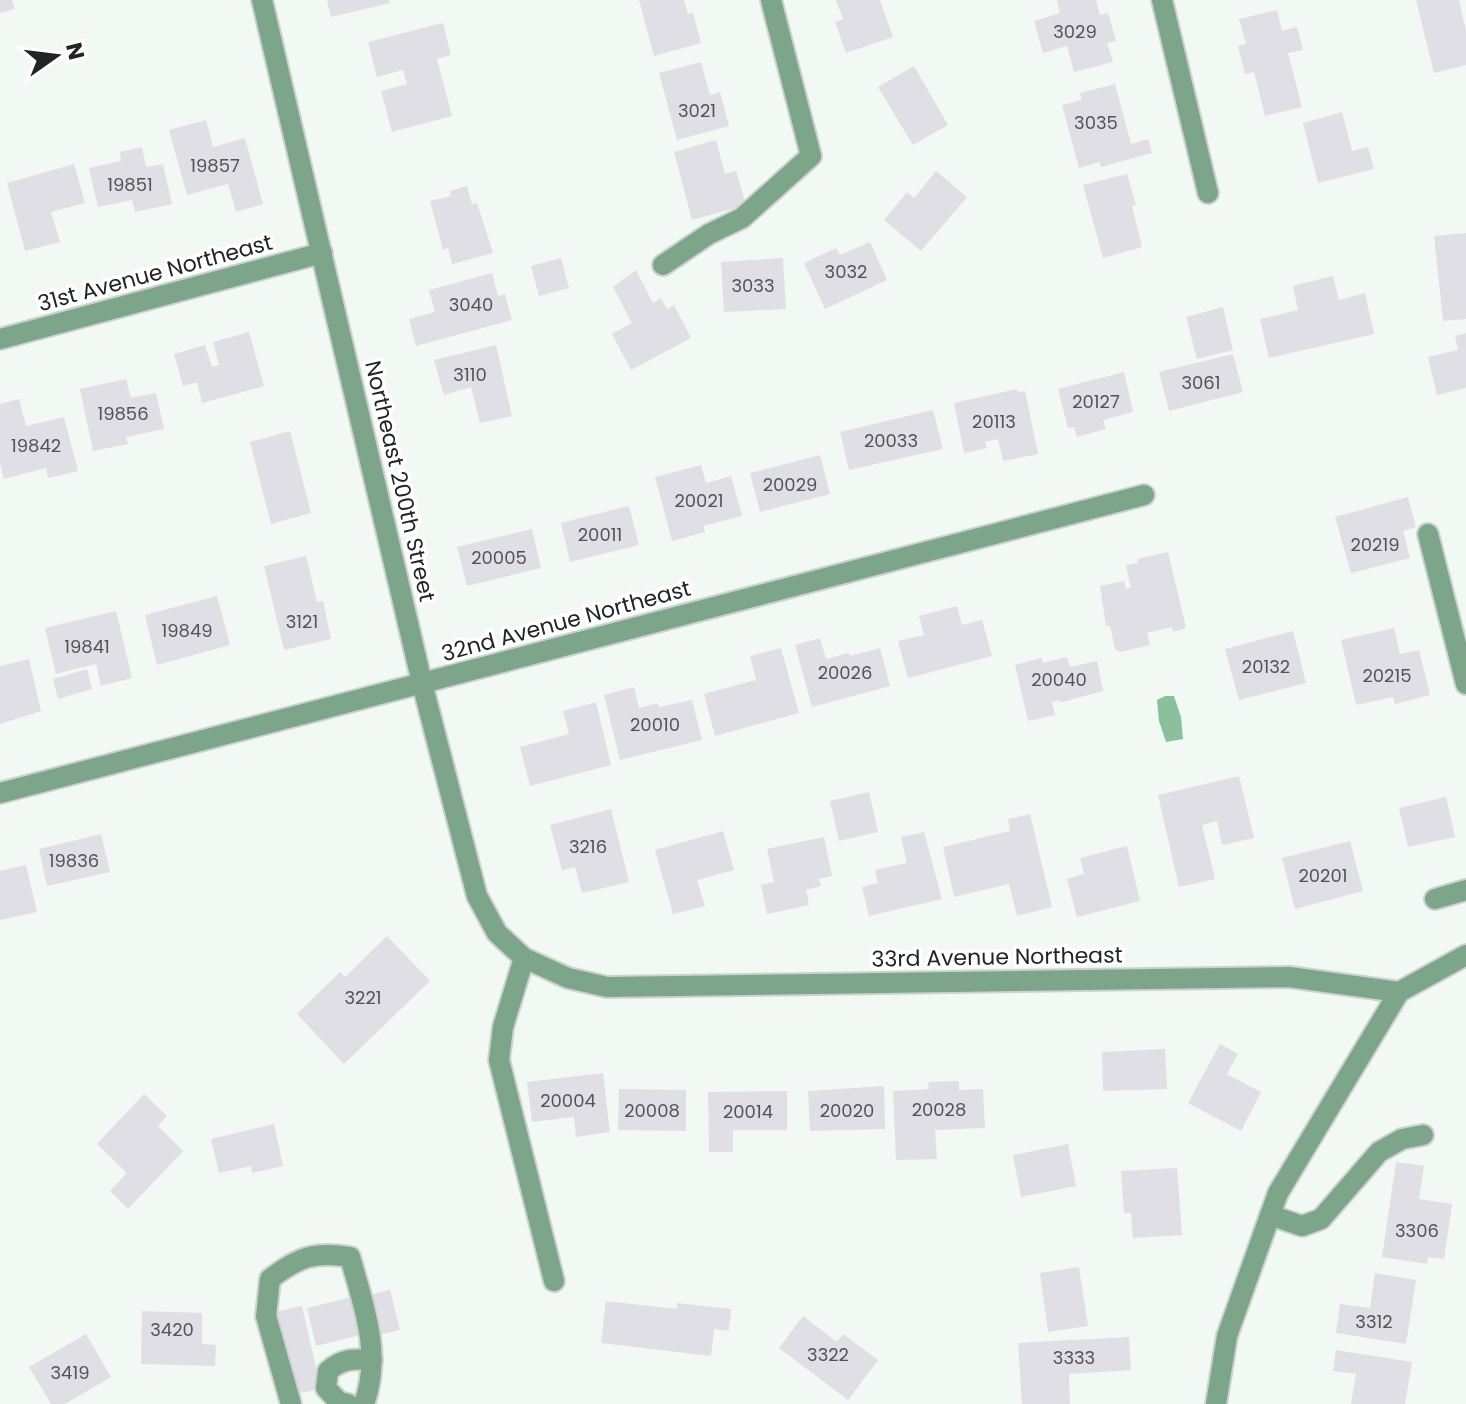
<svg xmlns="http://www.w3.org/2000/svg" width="1466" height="1404" viewBox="0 0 1466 1404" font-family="Poppins,sans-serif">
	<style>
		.water { fill: #8cbf9c }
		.building { fill: #e0dfe5 }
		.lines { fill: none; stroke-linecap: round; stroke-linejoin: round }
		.minor-casing { stroke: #cdd2cf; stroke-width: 24 }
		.minor { stroke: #7da58a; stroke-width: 20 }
		.labels { text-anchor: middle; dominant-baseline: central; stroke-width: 7; stroke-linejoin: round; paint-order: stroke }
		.number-label { font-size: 18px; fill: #525454 }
		.street-label { font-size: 22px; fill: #232524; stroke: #fff }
	</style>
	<rect width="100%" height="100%" fill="#f2f8f4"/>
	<polygon class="water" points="1165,696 1174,696 1181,717 1183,739 1166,742 1159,721 1157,700"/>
	<g class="building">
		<polygon points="0,0 12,0 15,9 0,13"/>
		<polygon points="327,0 389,0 390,3 331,17"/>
		<polygon points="639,0 684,0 688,14 693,13 701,43 654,56"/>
		<polygon points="836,0 880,0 893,37 846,53 835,22 843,19"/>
		<polygon points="1057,0 1096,0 1100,15 1108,13 1116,41 1107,43 1113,62 1074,72 1067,46 1043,53 1034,21 1060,13"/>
		<polygon points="1416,0 1459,0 1466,31 1466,65 1434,73"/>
		<polygon points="1277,10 1282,31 1297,27 1303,50 1288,53 1302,107 1265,116 1254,72 1245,74 1238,46 1246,44 1239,19"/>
		<polygon points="443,23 451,55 437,59 452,116 392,132 381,91 407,84 403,70 377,77 368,42"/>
		<polygon points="701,62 710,95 720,92 729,126 677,140 659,73"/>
		<polygon points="914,66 948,125 913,145 878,87"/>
		<polygon points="1115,84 1131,144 1148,139 1152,153 1101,167 1100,162 1079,168 1062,105 1082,100 1080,93"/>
		<polygon points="1342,112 1352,151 1368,147 1374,169 1318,183 1303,123"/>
		<polygon points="206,120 213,147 245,138 263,204 236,212 228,184 187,195 169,130"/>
		<polygon points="716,140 725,174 736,171 746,205 692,220 674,152"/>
		<polygon points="142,147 146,167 163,164 172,204 135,212 132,200 98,207 89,168 121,161 120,152"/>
		<polygon points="74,164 85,203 51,212 60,242 25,251 7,183"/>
		<polygon points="936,171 967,197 921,251 884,220 907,192 914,198"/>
		<polygon points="1127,174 1136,205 1132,206 1142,247 1103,258 1083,185"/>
		<polygon points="467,186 472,204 477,203 493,253 452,264 448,248 443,250 430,201 451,196 450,191"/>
		<polygon points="1466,233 1466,319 1443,321 1434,236"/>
		<polygon points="870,242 887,280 825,309 804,263 836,248 840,255"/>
		<polygon points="561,258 569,288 539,296 531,266"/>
		<polygon points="783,258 786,309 724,312 721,262"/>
		<polygon points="636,270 653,303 661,298 667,309 674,305 691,338 631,370 612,334 632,323 613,287"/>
		<polygon points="492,273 498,296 505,294 512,320 416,346 409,319 435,312 429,290"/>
		<polygon points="1333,276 1339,300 1365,293 1374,334 1269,358 1260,319 1298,310 1293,286"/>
		<polygon points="1223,307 1233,350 1197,359 1186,317"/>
		<polygon points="249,332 264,386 202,403 197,382 183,386 174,354 205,345 212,367 219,365 213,342"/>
		<polygon points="1466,333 1466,388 1437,395 1428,357 1458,350 1455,336"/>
		<polygon points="496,345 512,416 480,423 471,387 444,395 434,360"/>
		<polygon points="1233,354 1243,392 1169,411 1159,372"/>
		<polygon points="1124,372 1133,412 1103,420 1106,429 1077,437 1074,427 1068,428 1058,389"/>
		<polygon points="126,379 131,398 156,393 164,429 126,437 128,444 93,451 80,389"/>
		<polygon points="1017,389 1018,392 1025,391 1038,454 1003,461 998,439 985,442 987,448 964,453 954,403"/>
		<polygon points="19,399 26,426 64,417 78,471 48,478 46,468 4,479 0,463 0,404"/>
		<polygon points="933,410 943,449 849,470 840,432"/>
		<polygon points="290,431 311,513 271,524 250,442"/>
		<polygon points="820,455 830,494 760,512 750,473"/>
		<polygon points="701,465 706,483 731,476 742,516 703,526 705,532 672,541 655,477"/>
		<polygon points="1408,497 1416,527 1403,531 1410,558 1351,573 1335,517"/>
		<polygon points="629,506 639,545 570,562 561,523"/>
		<polygon points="532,529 541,568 467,586 457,547"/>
		<polygon points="1168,552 1186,628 1173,632 1172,627 1147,633 1150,645 1120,652 1115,649 1110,626 1106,626 1100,586 1124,581 1126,589 1131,588 1126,565 1138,563 1137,559"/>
		<polygon points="306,556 317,602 323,601 331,639 284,650 264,566"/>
		<polygon points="217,596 230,645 157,665 145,615"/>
		<polygon points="957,606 962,625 982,620 992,656 908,678 898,641 924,635 919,616"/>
		<polygon points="116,611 132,678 101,686 96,664 56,674 45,628"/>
		<polygon points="1394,628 1400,654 1419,650 1430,695 1395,704 1393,697 1356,705 1341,640"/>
		<polygon points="1293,631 1306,683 1239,700 1225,649"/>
		<polygon points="820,638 826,659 849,653 850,656 880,648 890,686 812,707 795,645"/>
		<polygon points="781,648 799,713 715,736 704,694 756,680 750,656"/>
		<polygon points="1067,657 1070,667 1097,661 1103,691 1062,702 1059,700 1052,702 1055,715 1028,721 1015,665 1041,658 1043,663"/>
		<polygon points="29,659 41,711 0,724 0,666"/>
		<polygon points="87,669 92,689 58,699 53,679"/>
		<polygon points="634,687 639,708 658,703 659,707 692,700 702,740 620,760 604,695"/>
		<polygon points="596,702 611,765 530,786 520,747 569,734 563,711"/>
		<polygon points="1239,776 1254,838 1222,845 1217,821 1202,825 1215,879 1179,887 1158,795"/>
		<polygon points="869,792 878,832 839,841 830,801"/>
		<polygon points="1446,797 1455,837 1408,847 1399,808"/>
		<polygon points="611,809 629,882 582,893 575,867 562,870 550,825"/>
		<polygon points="1030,814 1052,907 1017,916 1009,884 954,897 943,847 1010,831 1008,819"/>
		<polygon points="723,831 734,870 697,880 705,906 673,914 655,850"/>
		<polygon points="924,832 942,899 869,916 862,887 878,883 875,870 907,863 901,837"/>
		<polygon points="101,834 110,872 47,886 39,849"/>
		<polygon points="824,837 832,876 819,879 821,886 806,890 809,905 767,914 761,885 774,882 767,849"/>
		<polygon points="1350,841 1363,891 1295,909 1282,858"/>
		<polygon points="1127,846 1140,901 1077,917 1067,879 1084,874 1080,858"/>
		<polygon points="26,865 37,912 0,920 0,871"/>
		<polygon points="387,936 430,981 344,1064 297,1014 340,972 345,977"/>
		<polygon points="1220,1044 1238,1054 1227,1074 1261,1092 1241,1131 1188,1103"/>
		<polygon points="1165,1049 1167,1089 1103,1091 1102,1052"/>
		<polygon points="603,1073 610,1132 576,1137 574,1117 532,1122 527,1082"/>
		<polygon points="959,1081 959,1090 983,1089 985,1128 935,1130 937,1159 896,1160 893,1091 929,1089 928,1082"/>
		<polygon points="884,1086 885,1129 810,1131 808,1091"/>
		<polygon points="619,1089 686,1090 686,1131 618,1130"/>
		<polygon points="787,1091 787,1130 733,1130 733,1152 709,1152 708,1092"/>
		<polygon points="144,1094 167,1116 158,1126 183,1151 128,1209 110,1191 127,1173 97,1144"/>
		<polygon points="274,1124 283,1166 252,1173 251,1166 219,1173 211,1139"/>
		<polygon points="1068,1144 1076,1186 1021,1197 1013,1155"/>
		<polygon points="1396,1162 1424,1166 1419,1199 1452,1204 1444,1259 1428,1257 1427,1264 1382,1257"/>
		<polygon points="1177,1168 1182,1235 1133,1238 1131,1213 1124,1213 1121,1171"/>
		<polygon points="1079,1267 1088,1326 1048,1332 1040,1273"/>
		<polygon points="1375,1273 1416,1280 1406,1344 1336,1333 1340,1304 1370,1308"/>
		<polygon points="390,1290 400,1330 379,1335 369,1295"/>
		<polygon points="352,1297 361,1335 316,1346 307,1308"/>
		<polygon points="606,1301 677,1309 677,1303 731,1309 729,1331 714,1329 711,1356 601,1343"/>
		<polygon points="302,1306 321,1389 290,1395 271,1313"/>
		<polygon points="142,1311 202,1313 202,1344 216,1345 215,1366 141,1364"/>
		<polygon points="803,1316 837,1342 843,1334 878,1360 848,1400 779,1348"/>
		<polygon points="86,1334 111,1377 65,1404 51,1404 29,1367"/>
		<polygon points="1129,1337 1131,1370 1069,1374 1070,1404 1022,1404 1018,1343"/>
		<polygon points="1336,1350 1412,1362 1405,1404 1351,1404 1356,1374 1333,1371"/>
	</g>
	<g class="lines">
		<g class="minor-casing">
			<g id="minor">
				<polyline points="262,0 422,683 477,896 497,933 524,958 568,978 607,987 1289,977 1399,992 1466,955"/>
				<polyline points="1162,0 1208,193"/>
				<polyline points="663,265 709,234 742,218 811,156 771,0"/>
				<polyline points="0,339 322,253"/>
				<polyline points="1428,534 1466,684"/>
				<polyline points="0,793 1144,495"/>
				<polyline points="1435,899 1466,890"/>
				<polyline points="524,958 503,1027 499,1060 554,1281"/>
				<polyline points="1270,1215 1302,1226 1321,1219 1379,1152 1402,1139 1423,1135"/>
				<path d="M291 1404 266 1316 270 1279C298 1257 315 1251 350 1257 364 1307 382 1354 364 1404"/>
				<path d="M348 1404 339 1402 326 1388 328 1371C343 1358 354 1359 372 1360"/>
				<polyline points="1216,1404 1227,1336 1278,1193 1399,992"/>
			</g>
		</g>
		<use href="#minor" class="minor"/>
	</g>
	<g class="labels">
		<g class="number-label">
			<text x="1075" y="31">3029</text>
			<text x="697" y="110">3021</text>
			<text x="1096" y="122">3035</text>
			<text x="215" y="165">19857</text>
			<text x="130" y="184">19851</text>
			<text x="846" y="271">3032</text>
			<text x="753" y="285">3033</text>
			<text x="471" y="304">3040</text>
			<text x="470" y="374">3110</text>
			<text x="1201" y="382">3061</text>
			<text x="1096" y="401">20127</text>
			<text x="123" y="413">19856</text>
			<text x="994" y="421">20113</text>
			<text x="891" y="440">20033</text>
			<text x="36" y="445">19842</text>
			<text x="790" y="484">20029</text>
			<text x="699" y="500">20021</text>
			<text x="600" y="534">20011</text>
			<text x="1375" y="544">20219</text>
			<text x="499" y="557">20005</text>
			<text x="302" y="621">3121</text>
			<text x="187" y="630">19849</text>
			<text x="87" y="646">19841</text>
			<text x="1266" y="666">20132</text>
			<text x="845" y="672">20026</text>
			<text x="1387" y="675">20215</text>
			<text x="1059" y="679">20040</text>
			<text x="655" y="724">20010</text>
			<text x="588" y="846">3216</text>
			<text x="74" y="860">19836</text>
			<text x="1323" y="875">20201</text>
			<text x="363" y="997">3221</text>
			<text x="568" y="1100">20004</text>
			<text x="939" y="1109">20028</text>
			<text x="652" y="1110">20008</text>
			<text x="847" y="1110">20020</text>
			<text x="748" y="1111">20014</text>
			<text x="1417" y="1230">3306</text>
			<text x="1374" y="1321">3312</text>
			<text x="172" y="1329">3420</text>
			<text x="828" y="1354">3322</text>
			<text x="1074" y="1357">3333</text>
			<text x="70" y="1372">3419</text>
		</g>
		<g class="street-label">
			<text transform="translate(155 273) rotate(-15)">31st Avenue Northeast</text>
			<text transform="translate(400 481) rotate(77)">Northeast 200th Street</text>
			<text transform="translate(566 621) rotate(-15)">32nd Avenue Northeast</text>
			<text transform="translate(997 957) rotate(-1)">33rd Avenue Northeast</text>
		</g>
	</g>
	<g transform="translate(56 56) rotate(76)" stroke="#ffffff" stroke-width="6" paint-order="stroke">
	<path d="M0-6L14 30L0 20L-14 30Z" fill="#232524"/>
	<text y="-12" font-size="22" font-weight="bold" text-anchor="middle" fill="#232524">N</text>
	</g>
</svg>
